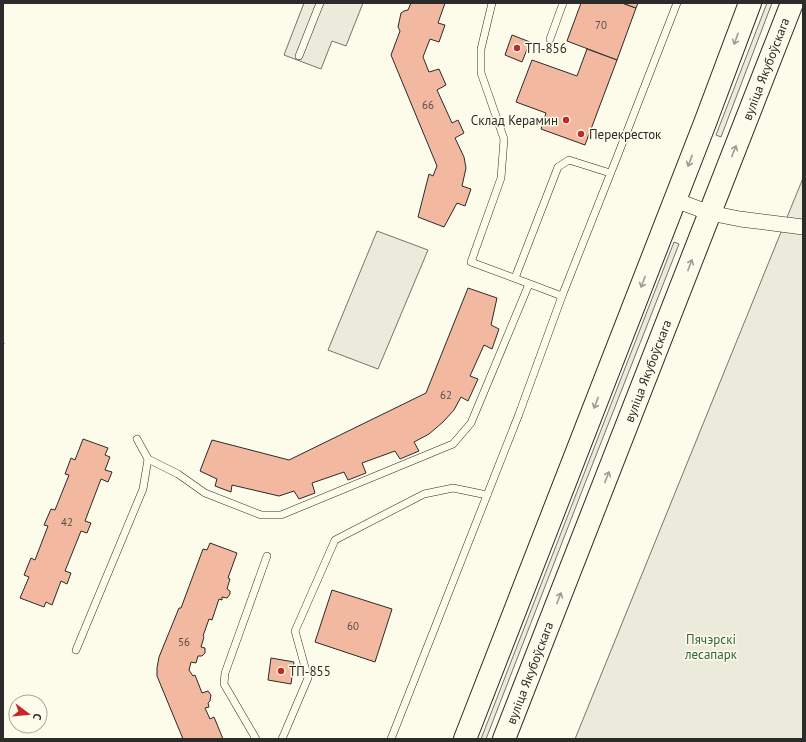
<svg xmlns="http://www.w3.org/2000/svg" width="806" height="742" viewBox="0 0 806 742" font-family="'PT Sans',sans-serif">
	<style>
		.green { fill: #ecebdb; stroke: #74746e }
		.parking { fill: #eceadb; stroke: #74746e }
		.building { fill: #f2b8a0; stroke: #2b2b2b }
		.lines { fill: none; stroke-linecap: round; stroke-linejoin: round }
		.service-casing { stroke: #2b2b2b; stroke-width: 8 }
		.minor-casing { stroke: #2b2b2b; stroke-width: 16 }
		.primary-casing { stroke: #2b2b2b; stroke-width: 24 }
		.service { stroke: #fdfbea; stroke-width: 7 }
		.minor { stroke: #fdfbea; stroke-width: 15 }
		.primary { stroke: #fdfbea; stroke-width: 22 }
		.fence { stroke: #2b2b2b; stroke-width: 1; stroke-dasharray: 5 2; stroke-linecap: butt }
		.oneway { stroke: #9e9d94 }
		.poi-dot { fill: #c62828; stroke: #fdfbea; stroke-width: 1.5 }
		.labels { text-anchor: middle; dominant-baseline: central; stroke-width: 3; stroke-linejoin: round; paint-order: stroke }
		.number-label { font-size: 11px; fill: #5d4e48 }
		.poi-label { font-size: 13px; fill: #2b2b2b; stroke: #fdfbea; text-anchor: start }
		.street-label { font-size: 13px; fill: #2b2b2b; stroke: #fdfbea }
		.park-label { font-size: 13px; fill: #34623c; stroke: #fdfbea }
	</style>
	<rect width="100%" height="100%" fill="#fdfbea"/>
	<g class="green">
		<polygon points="767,3 772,3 721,137 716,135"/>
		<polygon points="803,178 803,739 575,739"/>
		<polygon points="674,242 679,244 582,491 486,739 481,739"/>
	</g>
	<g class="parking">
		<polygon points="304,3 363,3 346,46 332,41 321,69 284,55"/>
		<polygon points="377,231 428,250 378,369 328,350"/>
	</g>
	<g class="building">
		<polygon points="411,3 445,3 438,23 445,25 439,42 430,39 423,57 429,72 439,69 446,85 437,90 452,123 458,120 464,133 455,138 464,157 466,168 462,186 471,189 465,206 457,203 444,227 418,217 429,174 433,176 437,166 391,55 400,31 398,27 401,13 404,11 408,10"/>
		<polygon points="581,3 622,3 636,8 617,60 567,41"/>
		<polygon points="622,3 638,3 636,8"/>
		<polygon points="512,35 530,42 522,62 505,55"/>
		<polygon points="587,49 617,60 585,145 541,129 546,113 516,102 532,60 577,76"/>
		<polygon points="468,288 497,298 491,325 499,329 492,349 484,345 470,376 478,379 468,401 461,397 454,410 443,422 429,434 414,442 419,451 400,459 395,451 362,463 366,473 348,480 344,472 312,483 315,493 299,499 294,491 279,496 232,485 231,492 215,486 217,479 200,471 212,440 289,460 426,393"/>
		<polygon points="83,439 108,448 105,455 110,457 105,470 112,472 108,482 101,479 85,521 91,523 87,533 81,531 65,571 71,573 67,584 61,581 52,605 46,602 44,607 20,598 29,577 24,575 31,558 35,560 48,526 44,525 51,509 55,510 69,475 65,474 71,458 75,460"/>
		<polygon points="210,543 237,553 228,578 230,579 227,589 230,591 230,594 227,598 222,597 222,600 219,599 212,620 209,619 203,636 204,637 201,647 205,648 205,653 202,656 198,656 196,663 191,662 189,670 193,676 195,675 202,693 208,691 211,695 210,701 208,703 209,707 205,708 210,719 214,717 223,739 183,739 157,676 157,668 159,657 179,608 181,608 203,549 207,550"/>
		<polygon points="332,590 392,609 375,662 315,642"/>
		<polygon points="271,658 294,662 291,684 268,680"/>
	</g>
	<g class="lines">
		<g class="service-casing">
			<g id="service">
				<polyline points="492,3 481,49 481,73 504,139 501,178 471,262 562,296"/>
				<polyline points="550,39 563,3"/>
				<polyline points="299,56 320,3"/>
				<polyline points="515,278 558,167 569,160 610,173"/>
				<polyline points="148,459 178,474 205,493 261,515 281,515 453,444 471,423 529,284"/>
				<polyline points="76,650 143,489 148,459 137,439"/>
				<polyline points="256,739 224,684 225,673 267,556"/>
				<polyline points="282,739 308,678 295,631 335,540 424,494 453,488 487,495"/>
				<polyline points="391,739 519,414 562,296 619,152 677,3"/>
			</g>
		</g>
		<g class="minor-casing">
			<polyline id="minor" points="675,200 710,213 740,219 803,227"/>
		</g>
		<g class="primary-casing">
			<g id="primary">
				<polyline points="465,739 705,123 750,3"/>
				<polyline points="504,739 792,3"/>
			</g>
		</g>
		<use href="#service" class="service"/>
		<use href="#minor" class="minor"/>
		<use href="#primary" class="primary"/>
		<polyline class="fence" points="3,342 4,343 3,346"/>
	</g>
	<defs><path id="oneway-shaft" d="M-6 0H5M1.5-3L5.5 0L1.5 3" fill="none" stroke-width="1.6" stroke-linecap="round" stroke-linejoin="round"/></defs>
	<g class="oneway">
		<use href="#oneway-shaft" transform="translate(736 39) rotate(110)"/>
		<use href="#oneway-shaft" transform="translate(734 151) rotate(-68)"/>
		<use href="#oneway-shaft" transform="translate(690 161) rotate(111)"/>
		<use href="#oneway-shaft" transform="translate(690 265) rotate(-69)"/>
		<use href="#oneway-shaft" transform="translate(643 282) rotate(111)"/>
		<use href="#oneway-shaft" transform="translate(596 403) rotate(111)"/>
		<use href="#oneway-shaft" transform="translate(607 477) rotate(-69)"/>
		<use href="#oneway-shaft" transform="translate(559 598) rotate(-69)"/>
	</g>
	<g class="poi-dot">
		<circle cx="517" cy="48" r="4"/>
		<circle cx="566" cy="120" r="4"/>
		<circle cx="581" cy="134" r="4"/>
		<circle cx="281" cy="671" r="4"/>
	</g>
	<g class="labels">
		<g class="number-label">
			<text x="601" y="25">70</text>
			<text x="428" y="105">66</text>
			<text x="446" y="395">62</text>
			<text x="67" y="522">42</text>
			<text x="353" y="626">60</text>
			<text x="184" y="642">56</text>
		</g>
		<g class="poi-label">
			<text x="525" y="48">ТП-856</text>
			<text x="558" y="120" text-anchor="end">Склад Керамин</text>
			<text x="589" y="134">Перекресток</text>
			<text x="289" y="671">ТП-855</text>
		</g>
		<g class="street-label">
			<text transform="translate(766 69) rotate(-69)">вуліца Якубоўскага</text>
			<text transform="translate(648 371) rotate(-69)">вуліца Якубоўскага</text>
			<text transform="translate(530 673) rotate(-69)">вуліца Якубоўскага</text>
		</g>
		<g class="park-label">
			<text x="711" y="639">Пячэрскі<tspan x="711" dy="15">лесапарк</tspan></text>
		</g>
	</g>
	<rect width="806" height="742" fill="none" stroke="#2b2b2b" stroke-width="8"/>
	<g transform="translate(28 714) rotate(106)"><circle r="19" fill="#fdfbea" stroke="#a9a89e"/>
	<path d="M0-3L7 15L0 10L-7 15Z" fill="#c62828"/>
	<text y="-6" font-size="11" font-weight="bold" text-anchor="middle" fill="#2b2b2b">С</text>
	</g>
</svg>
